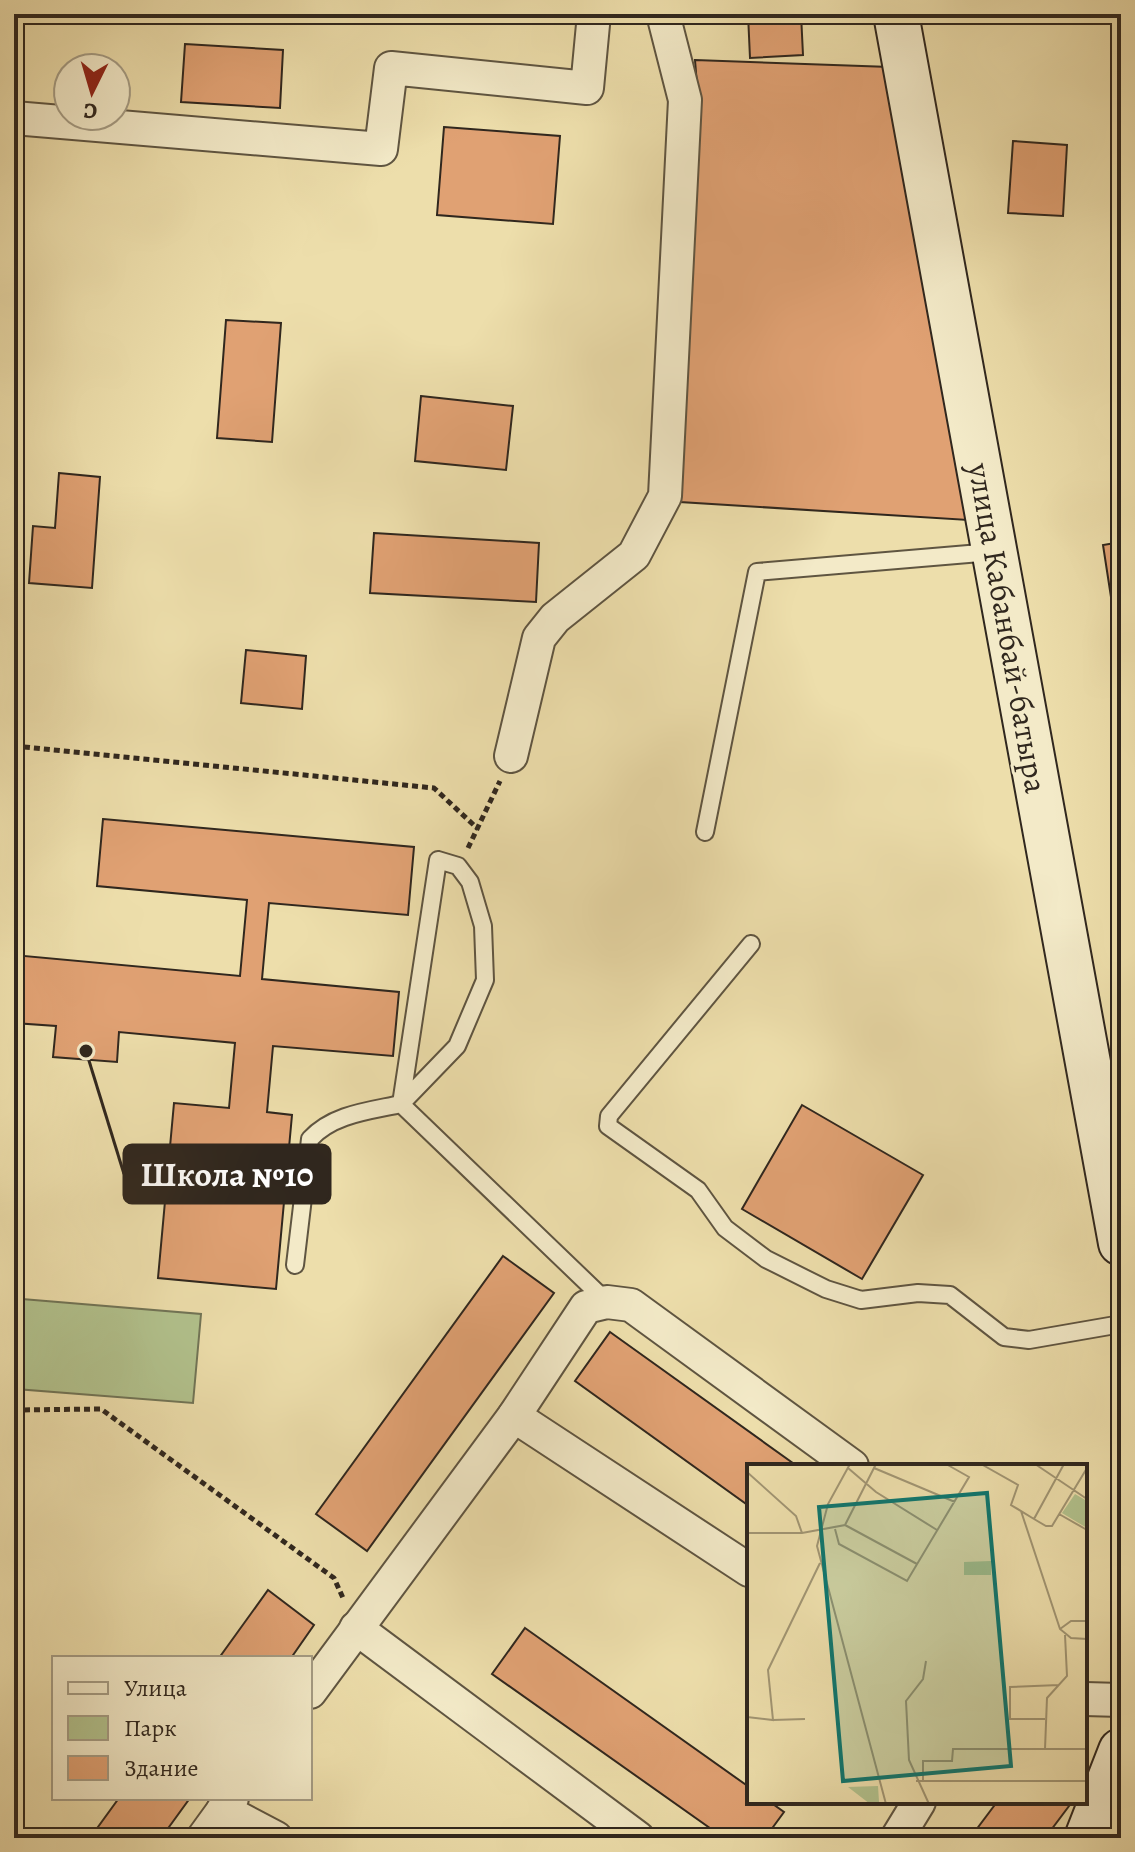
<svg xmlns="http://www.w3.org/2000/svg" width="1135" height="1852" viewBox="0 0 1135 1852" font-family="Alegreya,serif">
	<style>
		.park { fill: #b2c28d; stroke: #717456; stroke-width: 2 }
		.building { fill: #e0a173; stroke: #30271e; stroke-width: 2 }
		.lines { fill: none; stroke-linecap: round; stroke-linejoin: round }
		.service-casing { stroke: #5f5541; stroke-width: 20 }
		.minor-casing { stroke: #5f5541; stroke-width: 36 }
		.secondary-casing { stroke: #30271e; stroke-width: 48 }
		.path { stroke: #30271e; stroke-width: 5; stroke-dasharray: 6 4; stroke-linecap: butt }
		.service { stroke: #f3eac8; stroke-width: 16 }
		.minor { stroke: #f3eac8; stroke-width: 32 }
		.secondary { stroke: #f3eac8; stroke-width: 44 }
		.labels { text-anchor: middle; dominant-baseline: central; stroke-width: 6; stroke-linejoin: round; paint-order: stroke }
		.street-label { font-size: 32px; fill: #30271e; stroke: #f3eac8 }
		.inset-road { fill: none; stroke: #a19573; stroke-width: 2 }
		.view { fill: #0f766e; fill-opacity: 0.15; stroke: #0f766e; stroke-width: 4 }
		.inset-edge { fill: none; stroke: #30271e; stroke-width: 4 }
		.leader { fill: none; stroke: #30271e; stroke-width: 3 }
		.callout-dot { fill: #30271e; stroke: #f3eac8; stroke-width: 3 }
		.callout { fill: #30271e; stroke: #30271e; stroke-width: 3 }
		.callout-label { font-size: 34px; text-anchor: middle; font-weight: bold; fill: #fff }
	</style>
	<rect width="100%" height="100%" fill="#eddeab"/>
	<filter id="stains"><feTurbulence type="fractalNoise" baseFrequency=".0025" numOctaves="4"/><feColorMatrix values="0 0 0 0 .2 0 0 0 0 .09 0 0 0 0 .02 0 0 0 .5 -.17"/></filter>
	<radialGradient id="worn" r=".72"><stop offset=".6" stop-color="#630" stop-opacity="0"/><stop offset="1" stop-color="#630" stop-opacity=".3"/></radialGradient>
	<polygon class="park" points="22,1299 201,1314 193,1403 16,1389"/>
	<g class="building">
		<polygon points="748,14 801,14 803,55 750,58"/>
		<polygon points="185,44 283,50 280,108 181,102"/>
		<polygon points="695,60 890,67 968,520 680,502 699,110"/>
		<polygon points="444,127 560,136 553,224 437,215"/>
		<polygon points="1013,141 1067,145 1063,216 1008,213"/>
		<polygon points="226,320 281,323 272,442 217,438"/>
		<polygon points="421,396 513,406 506,470 415,461"/>
		<polygon points="59,473 100,477 92,588 29,583 33,526 55,528"/>
		<polygon points="374,533 539,543 536,602 370,593"/>
		<polygon points="1121,542 1121,622 1115,623 1103,545"/>
		<polygon points="246,650 306,656 302,709 241,703"/>
		<polygon points="103,819 414,847 408,915 269,903 262,979 399,992 393,1056 273,1046 267,1112 292,1115 276,1289 158,1278 174,1103 229,1108 235,1043 119,1032 117,1062 53,1057 56,1026 14,1023 14,955 240,976 247,900 97,886"/>
		<polygon points="802,1105 923,1175 862,1279 742,1209"/>
		<polygon points="503,1256 554,1293 367,1551 316,1514"/>
		<polygon points="610,1332 797,1466 749,1466 749,1506 575,1381"/>
		<polygon points="268,1590 314,1625 291,1658 219,1658"/>
		<polygon points="525,1628 749,1787 749,1802 770,1802 784,1812 765,1838 724,1838 492,1674"/>
		<polygon points="119,1798 190,1798 161,1838 90,1838"/>
		<polygon points="997,1802 1072,1802 1045,1838 970,1838"/>
	</g>
	<g class="lines">
		<g class="service-casing">
			<g id="service">
				<polyline points="705,832 757,572 992,552"/>
				<polygon points="438,860 458,866 470,882 483,926 485,980 457,1046 401,1104"/>
				<polyline points="751,944 609,1116 608,1126 698,1190 725,1228 766,1259 826,1289 861,1300 918,1293 950,1295 1004,1337 1029,1340 1121,1324"/>
				<path d="M295 1265 310 1139C333 1114 369 1111 401 1104L607 1302"/>
			</g>
		</g>
		<g class="minor-casing">
			<g id="minor">
				<polyline points="14,118 381,149 391,68 587,88 594,14"/>
				<polyline points="511,756 539,638 555,618 634,555 665,496 685,100 663,14"/>
				<polyline points="514,1416 749,1570"/>
				<polyline points="356,1628 638,1838"/>
				<polyline points="310,1692 514,1416 586,1307 607,1302 631,1305 852,1466"/>
				<polyline points="1085,1699 1121,1700"/>
				<polyline points="223,1810 276,1838"/>
				<polyline points="203,1838 232,1798"/>
				<polyline points="897,1838 919,1802"/>
			</g>
		</g>
		<g class="secondary-casing">
			<g id="secondary">
				<polyline points="896,14 1121,1243"/>
				<polyline points="1087,1838 1121,1751"/>
			</g>
		</g>
		<g class="path">
			<polyline points="14,746 434,788 478,829"/>
			<polyline points="468,848 500,781"/>
			<polyline points="14,1410 101,1409 334,1578 343,1598"/>
		</g>
		<use href="#service" class="service"/>
		<use href="#minor" class="minor"/>
		<use href="#secondary" class="secondary"/>
	</g>
	<g class="labels">
		<g class="street-label">
			<text transform="translate(1008 628) rotate(80)">улица Кабанбай-батыра</text>
		</g>
	</g>
	<g transform="translate(747 1464)">
		<rect width="340" height="340" fill="#eddeab"/>
		<path d="M328 30 340 37V64L315 49ZM131 322 132 338 123 340 101 323Z" fill="#b2c28d"/>
		<path d="M244 97V111H217V98Z" fill="#b2c28d"/>
		<path class="inset-road" d="M103 0 81 40 70 82 139 340M234 0 271 21 264 41 287 55M288 0 340 35M317 0 287 55 299 62H305L340 4M101 4 129 28 190 66M127 4 208 38M0 8 49 52 55 69M274 47 313 165 324 174 340 175M312 50 340 66M98 61 170 100M88 65 92 80 160 117 222 13 199 0M0 69H55L98 61 129 0M313 165 324 157H340M179 197 176 215 159 237 162 296 182 340M0 253 26 256 21 206 73 99M298 255H263V223L312 221M26 256 58 255M298 285 300 234 320 212 318 171M169 317H340M176 317V297H205L206 285H340"/>
		<path class="view" d="M240 29 264 302 96 317 72 43Z"/>
		<rect width="340" height="340" class="inset-edge"/>
	</g>
	<path class="leader" d="M86 1051L124 1174"/>
	<circle class="callout-dot" cx="86" cy="1051" r="8"/>
	<rect class="callout" x="124" y="1145" width="206" height="58" rx="8"/>
	<g class="callout-label">
		<text x="227" y="1186">Школа №10</text>
	</g>
	<rect width="1135" height="1852" fill="none" stroke="#eddeab" stroke-width="48"/>
	<rect x="16" y="16" width="1103" height="1820" fill="none" stroke="#30271e" stroke-width="4"/>
	<rect x="24" y="24" width="1087" height="1804" fill="none" stroke="#30271e" stroke-width="2"/>
	<rect x="52" y="1656" width="260" height="144" fill="#f3eac8" stroke="#a59c84" stroke-width="2"/>
	<rect x="68" y="1682" width="40" height="12" fill="#f3eac8" stroke="#a59c84" stroke-width="2"/>
	<text x="124" y="1696" font-size="24" fill="#30271e">Улица</text>
	<rect x="68" y="1716" width="40" height="24" fill="#b2c28d" stroke="#a59c84" stroke-width="2"/>
	<text x="124" y="1736" font-size="24" fill="#30271e">Парк</text>
	<rect x="68" y="1756" width="40" height="24" fill="#e0a173" stroke="#a59c84" stroke-width="2"/>
	<text x="124" y="1776" font-size="24" fill="#30271e">Здание</text>
	<g transform="translate(92 92) rotate(185)"><circle r="38" fill="#f3eac8" stroke="#a59c84" stroke-width="2"/>
	<path d="M0-6L14 30L0 20L-14 30Z" fill="#8f2418"/>
	<text y="-12" font-size="22" font-weight="bold" text-anchor="middle" fill="#30271e">С</text>
	</g>
	<rect width="100%" height="100%" filter="url(#stains)"/>
	<rect width="100%" height="100%" fill="url(#worn)"/>
</svg>
